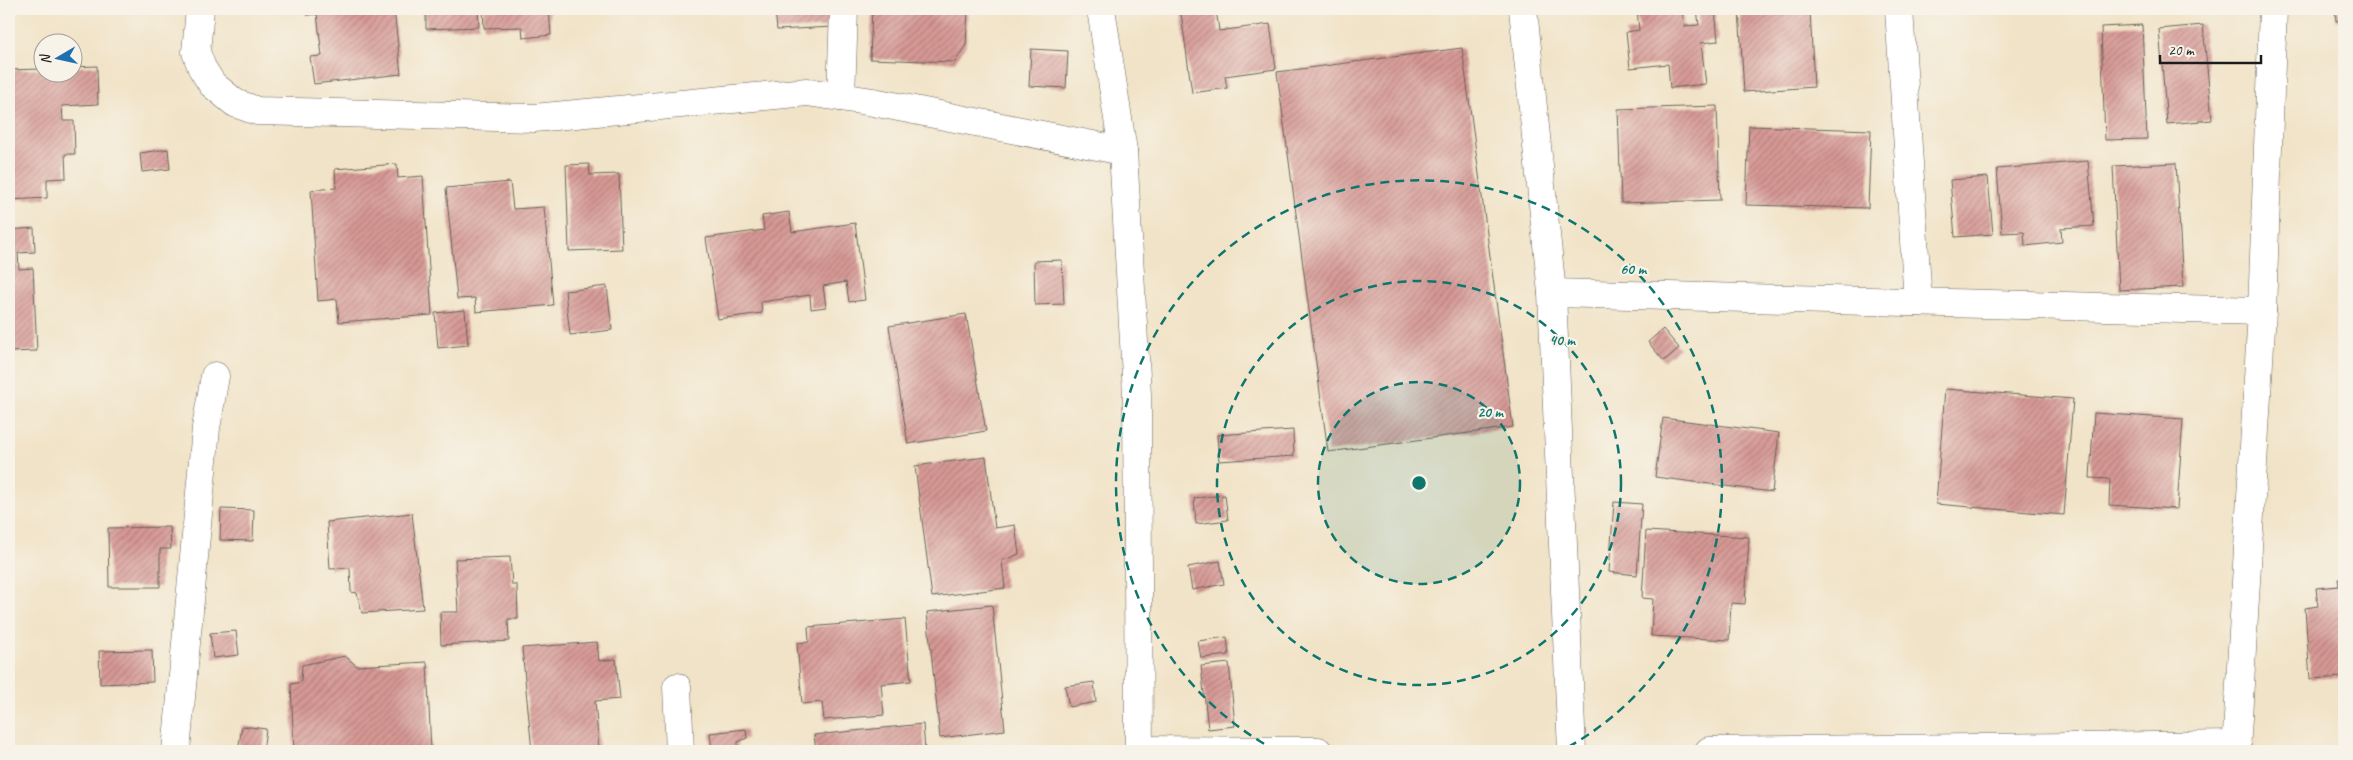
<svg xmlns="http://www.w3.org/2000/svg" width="2353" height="760" viewBox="0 0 2353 760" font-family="Caveat,sans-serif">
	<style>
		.building { fill: url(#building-hatch) }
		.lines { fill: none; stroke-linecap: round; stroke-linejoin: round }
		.street-casing { stroke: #676258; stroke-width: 29 }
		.street { stroke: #fff; stroke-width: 28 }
		.ring { fill: none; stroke: #0f766e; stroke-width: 2.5; stroke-dasharray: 9 6 }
		.centre { fill: #0f766e; stroke: #f7f3e8; stroke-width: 2.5 }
		.ring-label { font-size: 15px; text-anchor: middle; font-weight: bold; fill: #0f766e; stroke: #f7f3e8; stroke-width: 4.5; stroke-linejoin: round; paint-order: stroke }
	</style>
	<defs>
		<pattern id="building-hatch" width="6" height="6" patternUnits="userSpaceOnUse" patternTransform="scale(1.25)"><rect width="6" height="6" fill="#d79995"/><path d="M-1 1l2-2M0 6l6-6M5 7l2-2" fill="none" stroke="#ae7c79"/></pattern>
	</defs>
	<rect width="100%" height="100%" fill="#f7f3e8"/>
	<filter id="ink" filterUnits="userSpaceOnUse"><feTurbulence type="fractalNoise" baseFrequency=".02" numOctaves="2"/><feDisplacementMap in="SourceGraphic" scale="10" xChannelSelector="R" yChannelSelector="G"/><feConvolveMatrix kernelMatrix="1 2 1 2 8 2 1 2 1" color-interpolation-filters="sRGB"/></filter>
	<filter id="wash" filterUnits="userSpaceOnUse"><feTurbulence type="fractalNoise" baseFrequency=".0096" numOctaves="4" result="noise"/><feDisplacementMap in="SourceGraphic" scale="20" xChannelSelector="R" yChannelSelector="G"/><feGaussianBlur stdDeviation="1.12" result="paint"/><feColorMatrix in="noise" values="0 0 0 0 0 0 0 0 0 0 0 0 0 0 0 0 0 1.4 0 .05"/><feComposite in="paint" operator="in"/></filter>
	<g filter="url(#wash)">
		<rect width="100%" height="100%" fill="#f1e3c7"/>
		<g id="blocks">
			<g class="building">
				<polygon points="306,9 394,9 401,74 314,84 310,57 322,56 317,14 307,15"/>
				<polygon points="426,9 478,9 479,27 426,29"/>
				<polygon points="483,9 549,9 551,35 523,38 522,27 484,28"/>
				<polygon points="775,9 842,9 833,27 777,30"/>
				<polygon points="872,9 968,9 966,45 955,62 870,59"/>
				<polygon points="1216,9 1219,31 1270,24 1276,69 1225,76 1227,88 1192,93 1181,13"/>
				<polygon points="1637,9 1682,9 1684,26 1699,25 1697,9 1715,9 1718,41 1701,43 1706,84 1670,88 1668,64 1630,68 1626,32 1639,30"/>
				<polygon points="1739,9 1810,9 1814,87 1744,92"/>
				<polygon points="1987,9 2013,9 2013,10 1988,12"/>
				<polygon points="2335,9 2344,9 2344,20 2336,21"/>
				<polygon points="2142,25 2147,139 2105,140 2101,27"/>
				<polygon points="2203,25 2212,120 2167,124 2159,29"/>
				<polygon points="1462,48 1513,427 1328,452 1277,72"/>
				<polygon points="1031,49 1068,51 1066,88 1029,86"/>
				<polygon points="97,66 98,104 62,106 63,121 74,121 75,154 65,154 66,178 47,179 47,198 9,200 9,70 42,69 42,72 72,72 72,67"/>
				<polygon points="1717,106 1720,200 1621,203 1618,109"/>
				<polygon points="1749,126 1871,130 1868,208 1746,205"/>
				<polygon points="168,149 170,169 142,172 140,153"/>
				<polygon points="2088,161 2094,226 2061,228 2062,242 2025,246 2024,232 2002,233 1997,169"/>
				<polygon points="2176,163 2183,287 2119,290 2113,166"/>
				<polygon points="397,164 398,178 423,176 432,315 339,322 337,299 318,301 311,190 336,188 335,169"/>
				<polygon points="589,164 590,175 619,174 622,249 569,251 566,165"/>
				<polygon points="1988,177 1993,234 1955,237 1950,180"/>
				<polygon points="510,182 513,209 544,207 553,305 476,312 475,298 457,299 446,188"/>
				<polygon points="789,212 792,232 855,223 865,300 849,302 846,282 823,286 826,307 811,309 810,295 761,302 762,313 718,319 706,238 764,230 762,216"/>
				<polygon points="34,228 35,252 18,253 19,269 33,268 37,351 9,352 9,230"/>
				<polygon points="1062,260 1064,304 1035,305 1034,261"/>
				<polygon points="607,286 612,330 570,335 565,291"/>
				<polygon points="465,310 468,345 438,348 435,313"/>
				<polygon points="966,314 986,431 908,444 889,326"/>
				<polygon points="1663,329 1679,348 1664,361 1648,342"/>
				<polygon points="1945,389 2073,399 2064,515 1936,504"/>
				<polygon points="2094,413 2183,419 2177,509 2109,505 2110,479 2090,478"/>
				<polygon points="1663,418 1779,433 1772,492 1655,477"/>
				<polygon points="1293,430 1294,456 1219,461 1217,435"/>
				<polygon points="986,457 995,528 1015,525 1019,554 1002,561 1005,588 932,597 915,466"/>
				<polygon points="1225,495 1228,520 1196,524 1194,498"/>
				<polygon points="1614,502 1642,504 1637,575 1609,572"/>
				<polygon points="221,509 254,510 253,541 220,540"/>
				<polygon points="412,513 423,609 362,613 357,593 351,592 350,568 330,569 327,522"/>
				<polygon points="170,527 171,549 160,549 160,587 109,587 108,528"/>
				<polygon points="1646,531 1749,537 1745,604 1731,603 1729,640 1651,636 1653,599 1642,598"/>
				<polygon points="510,557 512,585 517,585 518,619 508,619 509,641 441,645 440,612 458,612 455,559"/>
				<polygon points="1220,561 1224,584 1192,590 1188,567"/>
				<polygon points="2344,578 2344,677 2310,679 2305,608 2318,606 2316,588 2339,586 2338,579"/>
				<polygon points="992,605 1005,730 940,738 927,612"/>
				<polygon points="905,619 911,681 881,684 884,715 824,720 822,702 802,704 797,643 809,642 808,627"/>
				<polygon points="236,631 239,655 213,658 210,633"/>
				<polygon points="1227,637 1229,655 1201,658 1198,641"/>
				<polygon points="597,642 599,661 616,659 620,699 595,701 599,750 532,751 522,648"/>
				<polygon points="152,650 153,682 100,684 99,651"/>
				<polygon points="345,656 357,666 427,662 431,751 294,751 291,684 301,682 302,665"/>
				<polygon points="1229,663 1235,726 1208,729 1201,666"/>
				<polygon points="1094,682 1096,702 1069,707 1065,686"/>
				<polygon points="923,724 925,751 816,751 814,735"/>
				<polygon points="242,726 266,729 263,751 238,751"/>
				<polygon points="746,729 747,738 738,742 738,751 712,751 710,733"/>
			</g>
		</g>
	</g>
	<g filter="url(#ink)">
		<use href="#blocks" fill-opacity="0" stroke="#676258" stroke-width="1"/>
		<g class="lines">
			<g class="street-casing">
				<g id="street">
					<polyline points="200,9 196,52 202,68 212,84 235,103 257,111 534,118 807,92 873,102 1123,151"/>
					<polyline points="1101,9 1123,151 1137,394 1139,751"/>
					<polyline points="1523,9 1552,293 1572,751"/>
					<polyline points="1899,9 1918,302"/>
					<polyline points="841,97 844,9"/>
					<polyline points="1552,293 2262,311"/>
					<polyline points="677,687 680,751"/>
					<polyline points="1139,750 1318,751"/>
					<polyline points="176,751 206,428 215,376"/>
					<polyline points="1709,751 2237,745"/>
					<polyline points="2236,751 2262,311 2273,9"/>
				</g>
			</g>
			<use href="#street" class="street"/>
		</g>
	</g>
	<circle cx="1419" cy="483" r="101" fill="#0f766e" fill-opacity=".12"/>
	<g class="ring">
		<circle cx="1419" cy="483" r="101"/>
		<circle cx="1419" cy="483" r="202"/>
		<path d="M1277 751A303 303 0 1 1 1561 751"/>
	</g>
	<circle cx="1419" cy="483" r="8" class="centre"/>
	<g class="ring-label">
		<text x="1633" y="274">60 m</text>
		<text x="1562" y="345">40 m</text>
		<text x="1490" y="417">20 m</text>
	</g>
	<rect width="2353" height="760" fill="none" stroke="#f7f3e8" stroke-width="30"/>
	<g transform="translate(58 58) rotate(261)"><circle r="24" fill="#f7f3e8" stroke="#9f9d96"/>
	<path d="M0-4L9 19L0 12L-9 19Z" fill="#1f6fb2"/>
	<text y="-8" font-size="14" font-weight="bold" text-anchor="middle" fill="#1c1c1c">N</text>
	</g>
	<path d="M2160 55v8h101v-8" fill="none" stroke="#1c1c1c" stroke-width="2.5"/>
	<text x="2168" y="55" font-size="15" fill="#1c1c1c" stroke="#f7f3e8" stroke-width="4" paint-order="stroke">20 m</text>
</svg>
